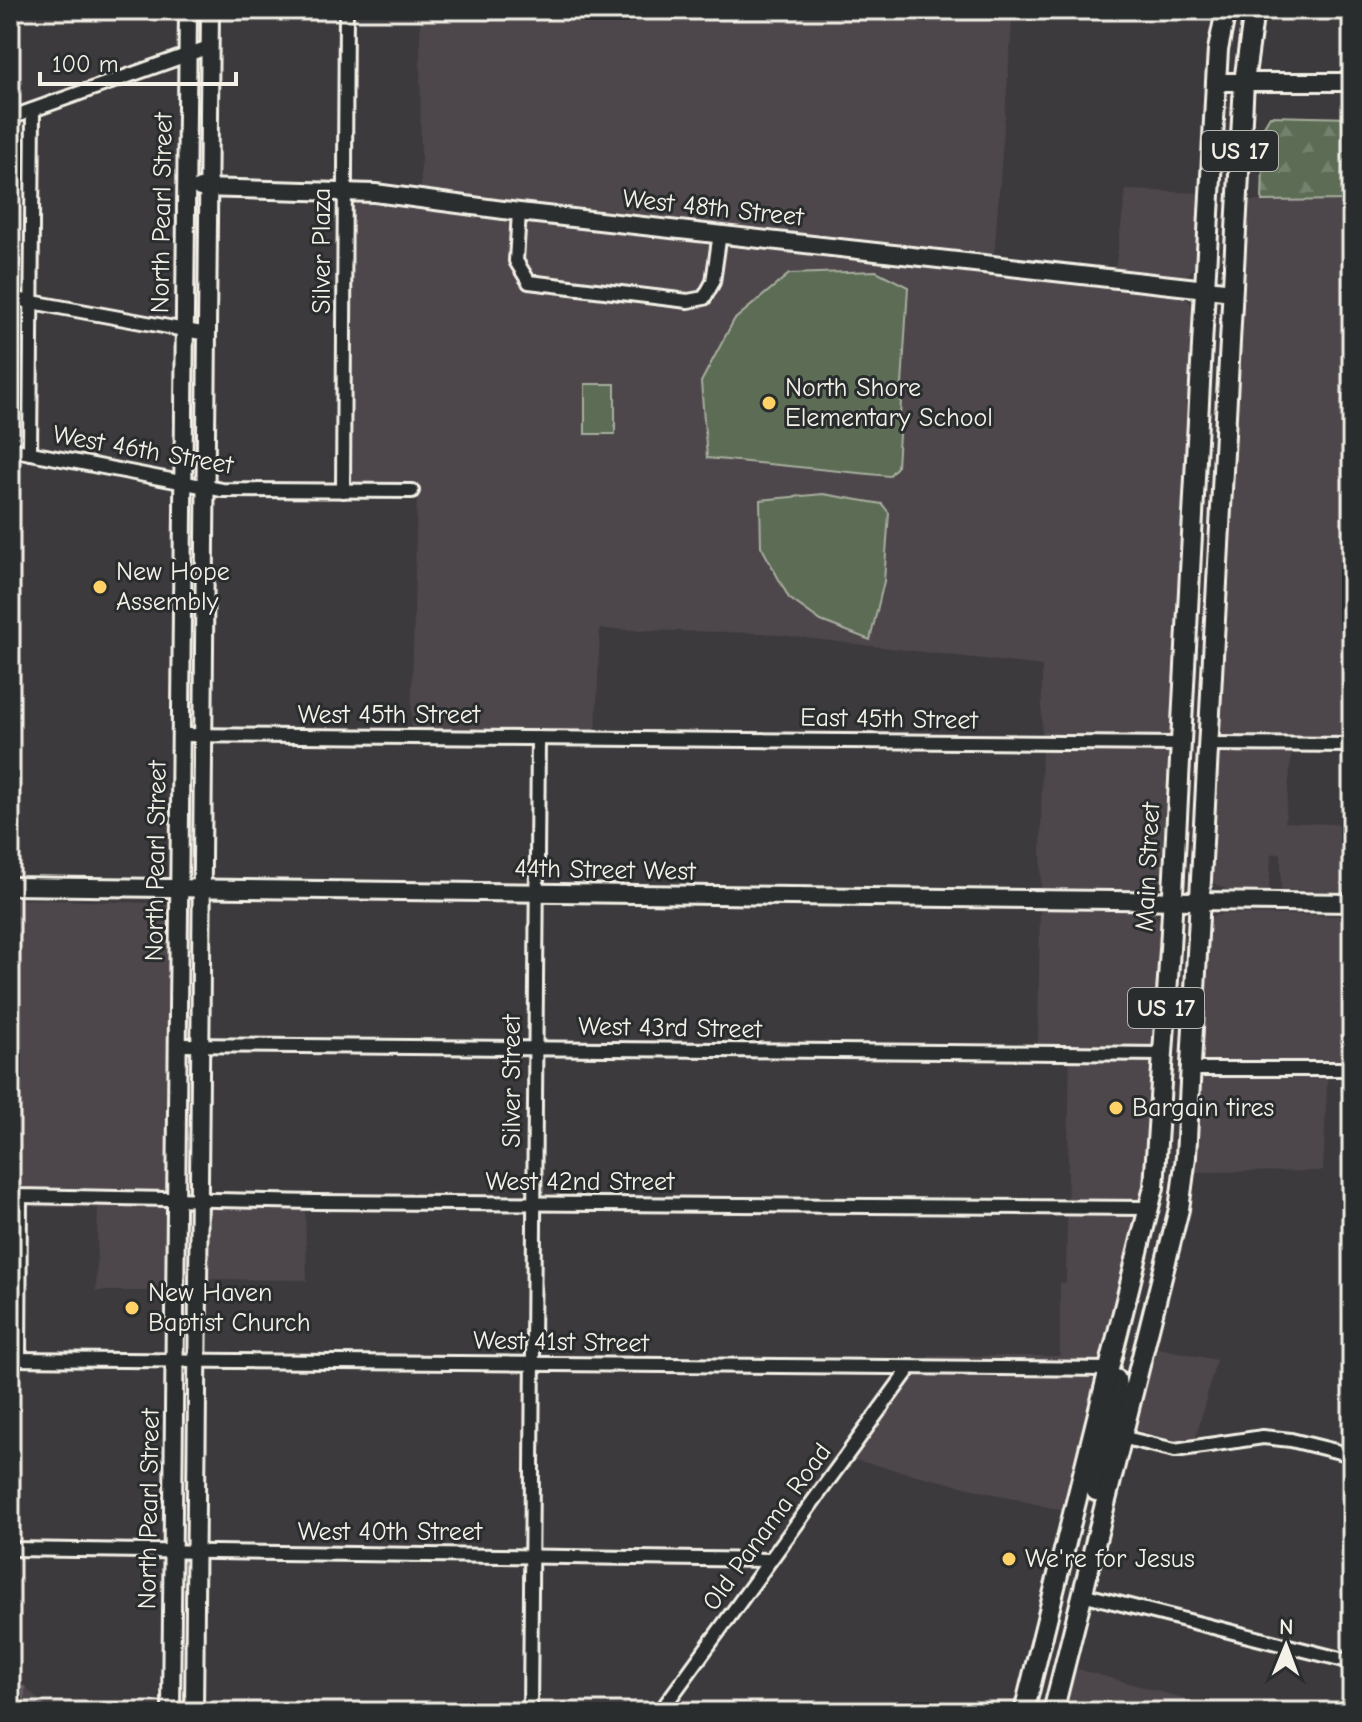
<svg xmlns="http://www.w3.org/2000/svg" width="1362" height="1722" viewBox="0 0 1362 1722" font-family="'Comic Neue',sans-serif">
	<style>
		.built { fill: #4d464b }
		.industrial { fill: url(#industrial-grid) }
		.forest { fill: url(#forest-firs); stroke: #a8ae9e; stroke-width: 2 }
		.garden { fill: #5b6c55; stroke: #a8ae9e; stroke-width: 2 }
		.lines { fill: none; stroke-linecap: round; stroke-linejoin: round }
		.street-casing { stroke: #f4f1e8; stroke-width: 18 }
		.secondary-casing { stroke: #f4f1e8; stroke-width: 22 }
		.primary-casing { stroke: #f4f1e8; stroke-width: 24 }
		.street { stroke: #2a2d2e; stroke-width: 12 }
		.secondary { stroke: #2a2d2e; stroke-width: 16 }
		.primary { stroke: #2a2d2e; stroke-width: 18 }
		.poi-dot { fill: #ffd166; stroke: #2a2d2e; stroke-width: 3 }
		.labels { text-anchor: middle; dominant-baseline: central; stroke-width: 6; stroke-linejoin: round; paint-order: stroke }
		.shield { fill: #2a2d2e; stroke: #b7b6b0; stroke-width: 2 }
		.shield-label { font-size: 24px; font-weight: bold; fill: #f4f1e8 }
		.street-label { font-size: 26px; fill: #f4f1e8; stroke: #2a2d2e }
		.poi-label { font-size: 26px; fill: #f4f1e8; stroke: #2a2d2e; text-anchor: start }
	</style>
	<defs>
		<pattern id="industrial-grid" width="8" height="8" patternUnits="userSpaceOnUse" patternTransform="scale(2)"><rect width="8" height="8" fill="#4d464b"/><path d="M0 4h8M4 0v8" fill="none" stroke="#676165"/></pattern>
		<pattern id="forest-firs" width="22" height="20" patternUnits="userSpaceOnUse" patternTransform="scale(2)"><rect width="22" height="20" fill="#5b6c55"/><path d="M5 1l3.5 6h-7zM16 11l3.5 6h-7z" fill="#73816d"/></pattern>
	</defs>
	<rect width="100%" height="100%" fill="#3d3a3d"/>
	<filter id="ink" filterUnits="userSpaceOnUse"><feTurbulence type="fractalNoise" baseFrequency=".0125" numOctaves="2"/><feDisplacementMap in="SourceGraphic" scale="16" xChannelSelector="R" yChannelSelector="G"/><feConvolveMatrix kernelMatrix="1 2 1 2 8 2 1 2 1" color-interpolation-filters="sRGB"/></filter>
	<g filter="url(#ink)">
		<g class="built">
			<polygon points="420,10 1013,10 994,257 421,192"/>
			<polygon points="1126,190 1200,193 1196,264 1189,274 1179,277 1115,270"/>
			<polygon points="352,197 1178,295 1187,299 1193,307 1161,879 1145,890 1041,888 1042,666 763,633 600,629 596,731 411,730 417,498 350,498"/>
			<polygon points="1352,200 1352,739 1293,739 1285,822 1352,825 1352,891 1281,890 1281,853 1271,854 1269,890 1227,890 1214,883 1211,871 1247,201"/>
			<polygon points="10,899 158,903 166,904 170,908 168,1291 96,1291 98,1208 36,1207 10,1198"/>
			<polygon points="1040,906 1142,907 1155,913 1159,922 1154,1048 1143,1190 1064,1511 851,1459 929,1356 1060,1356 1060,1283 1066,1282 1070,1047 1038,1046"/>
			<polygon points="1223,914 1348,916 1348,983 1352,983 1352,1062 1328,1063 1323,1171 1194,1172 1207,924 1214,916"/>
			<polygon points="207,1207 305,1208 307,1280 207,1279"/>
			<polygon points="1154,1347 1216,1360 1194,1445 1133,1429"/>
			<polygon points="1074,1668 1215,1707 1214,1712 1062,1712"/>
		</g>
		<polygon class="industrial" points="10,1673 52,1712 10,1712"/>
		<polygon class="forest" points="1270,116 1352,118 1352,200 1262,201 1264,126"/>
		<g class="garden">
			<polygon points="876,271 908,287 897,467 889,476 707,458 701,382 734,320 789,274"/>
			<rect x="585" y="384" width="30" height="50"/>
			<polygon points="823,494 882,504 889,513 884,581 870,640 821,621 789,598 761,546 760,500"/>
		</g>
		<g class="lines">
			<g class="street-casing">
				<g id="street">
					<polyline points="10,118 209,47"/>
					<polyline points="519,212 516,261 529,282 688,301 704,298 713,282 720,233"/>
					<polyline points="10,298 207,334"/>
					<polyline points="10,449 222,490 412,491"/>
					<polyline points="30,453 33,110"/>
					<polyline points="343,491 346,10"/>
					<polyline points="181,735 1180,744"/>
					<polyline points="1207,744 1352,745"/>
					<polyline points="178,1045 1163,1054"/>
					<polyline points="1190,1069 1352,1069"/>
					<polyline points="10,1194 20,1196 316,1202 1150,1208"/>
					<polyline points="10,1359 1111,1369"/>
					<polyline points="19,1359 20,1196"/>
					<polyline points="1121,1437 1175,1450 1263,1437 1291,1440 1352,1455"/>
					<polyline points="10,1549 770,1560"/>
					<polyline points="1082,1594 1352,1662"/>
					<polyline points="530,1712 538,738"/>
					<polyline points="660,1712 910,1368"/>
				</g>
			</g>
			<g class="secondary-casing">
				<g id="secondary">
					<polyline points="1216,82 1352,82"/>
					<polyline points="200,188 375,193 519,212 1233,292"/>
					<polyline points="10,886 1352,903"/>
					<polyline points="171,1712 188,10"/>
					<polyline points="194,1712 210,10"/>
				</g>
			</g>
			<g class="primary-casing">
				<g id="primary">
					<path d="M1096 1491C1099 1454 1122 1416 1116 1379"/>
					<polyline points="1024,1712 1154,1187 1170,949 1216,82 1218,50 1226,10"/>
					<polyline points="1053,1712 1179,1209 1186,1157 1244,82 1254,10"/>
				</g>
			</g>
			<use href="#street" class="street"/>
			<use href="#secondary" class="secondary"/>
			<use href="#primary" class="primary"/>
		</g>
	</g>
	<g class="poi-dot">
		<circle cx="769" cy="403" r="8"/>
		<circle cx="100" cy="587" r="8"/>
		<circle cx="1116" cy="1108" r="8"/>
		<circle cx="132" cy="1308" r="8"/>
		<circle cx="1009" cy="1559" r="8"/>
	</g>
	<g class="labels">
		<g class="shield">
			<rect x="1202" y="131" width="76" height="40" rx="6"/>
			<rect x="1128" y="988" width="76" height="40" rx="6"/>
		</g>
		<g class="shield-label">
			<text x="1240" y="151">US 17</text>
			<text x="1166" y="1008">US 17</text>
		</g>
		<g class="street-label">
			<text transform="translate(713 208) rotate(6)">West 48th Street</text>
			<text transform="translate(162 213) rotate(-89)">North Pearl Street</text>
			<text transform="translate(322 251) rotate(-90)">Silver Plaza</text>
			<text transform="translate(143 450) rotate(10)">West 46th Street</text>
			<text x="389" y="715">West 45th Street</text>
			<text transform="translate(889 719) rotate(1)">East 45th Street</text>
			<text transform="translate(156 861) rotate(-89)">North Pearl Street</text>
			<text transform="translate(1148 867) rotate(-87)">Main Street</text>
			<text transform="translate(605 870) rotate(1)">44th Street West</text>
			<text transform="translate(670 1028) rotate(1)">West 43rd Street</text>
			<text transform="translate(512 1081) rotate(-90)">Silver Street</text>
			<text x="580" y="1182">West 42nd Street</text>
			<text transform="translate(561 1342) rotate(1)">West 41st Street</text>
			<text transform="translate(149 1509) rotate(-89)">North Pearl Street</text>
			<text transform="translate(767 1527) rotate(-54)">Old Panama Road</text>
			<text x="390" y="1532">West 40th Street</text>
		</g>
		<g class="poi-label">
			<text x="785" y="388">North Shore<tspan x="785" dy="30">Elementary School</tspan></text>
			<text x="116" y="572">New Hope<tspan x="116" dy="30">Assembly</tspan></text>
			<text x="1132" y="1108">Bargain tires</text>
			<text x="148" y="1293">New Haven<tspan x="148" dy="30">Baptist Church</tspan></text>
			<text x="1025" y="1559">We're for Jesus</text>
		</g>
	</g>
	<rect width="1362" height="1722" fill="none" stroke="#2a2d2e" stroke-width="40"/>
	<rect x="20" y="20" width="1322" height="1682" fill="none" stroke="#f4f1e8" stroke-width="3" filter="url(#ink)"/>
	<g transform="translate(1286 1646) rotate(1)" stroke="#2a2d2e" stroke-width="6" paint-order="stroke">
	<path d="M0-6L14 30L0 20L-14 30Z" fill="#f4f1e8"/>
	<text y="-12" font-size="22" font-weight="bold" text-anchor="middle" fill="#f4f1e8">N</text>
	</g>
	<path d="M40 72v12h196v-12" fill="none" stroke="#f4f1e8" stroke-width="4"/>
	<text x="52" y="72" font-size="24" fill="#f4f1e8" stroke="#2a2d2e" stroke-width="6" paint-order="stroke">100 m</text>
</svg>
